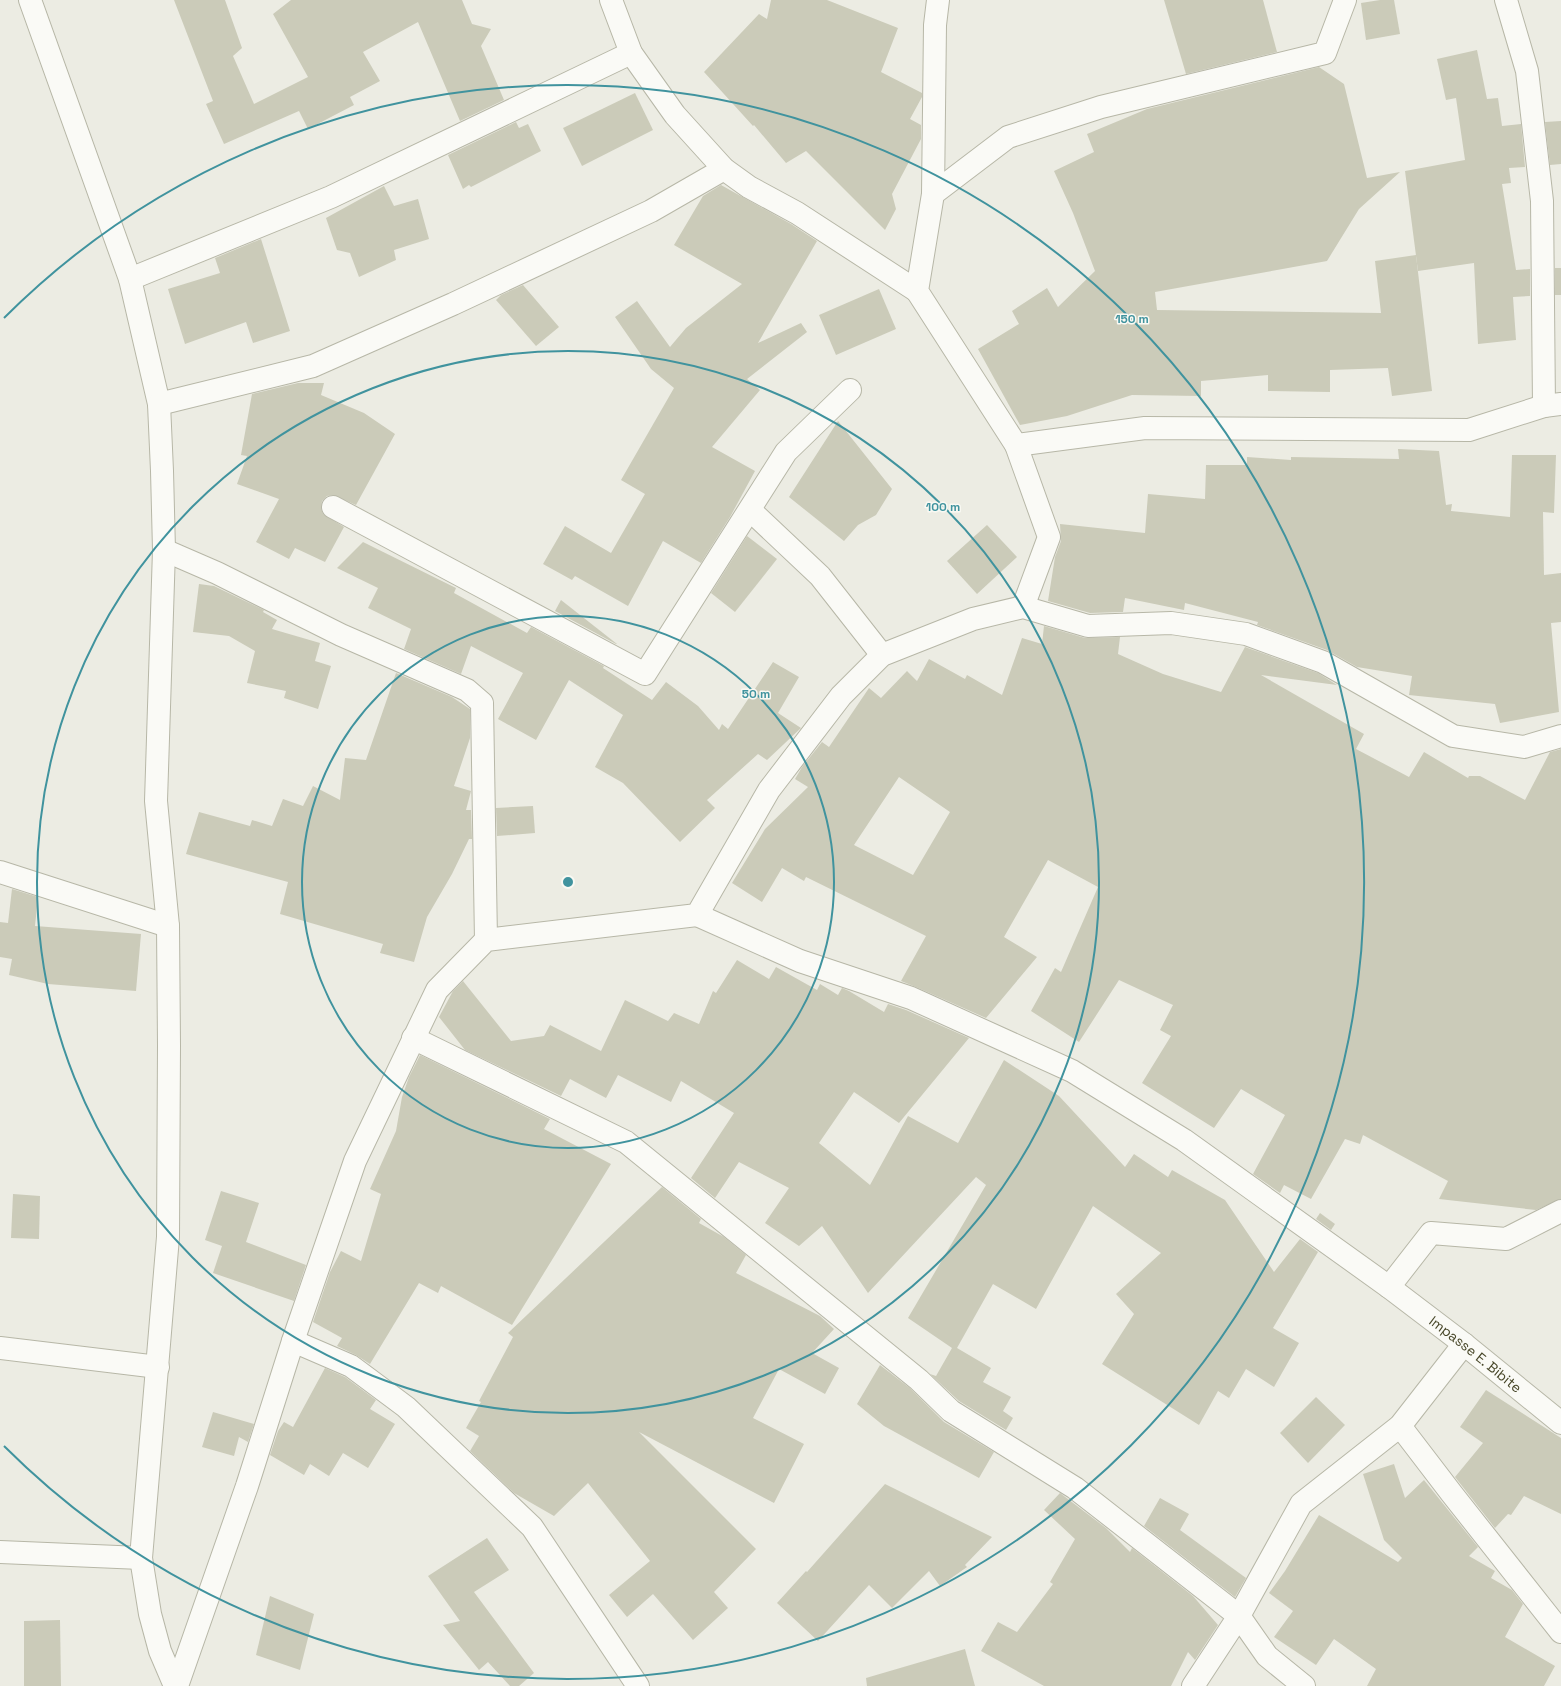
<svg xmlns="http://www.w3.org/2000/svg" width="1561" height="1686" viewBox="0 0 1561 1686" font-family="'Space Grotesk',sans-serif">
	<style>
		.building { fill: #cbcbb9; fill-rule: evenodd }
		.lines { fill: none; stroke-linecap: round; stroke-linejoin: round }
		.street-casing { stroke: #b7b7a7; stroke-width: 24 }
		.street { stroke: #fafaf6; stroke-width: 22 }
		.ring { fill: none; stroke: #40939e; stroke-width: 2 }
		.labels { text-anchor: middle; dominant-baseline: central; stroke-width: 3; stroke-linejoin: round; paint-order: stroke }
		.street-label { font-size: 14px; fill: #474628; stroke: #f9f9f3 }
		.centre { fill: #40939e; stroke: #f9f9f3; stroke-width: 2 }
		.ring-label { font-size: 12px; text-anchor: middle; font-weight: bold; fill: #40939e; stroke: #f9f9f3; stroke-width: 3; stroke-linejoin: round; paint-order: stroke }
	</style>
	<rect width="100%" height="100%" fill="#ecece3"/>
	<g class="building">
		<polygon points="174,0 225,0 242,48 233,56 254,104 308,77 273,14 291,0 462,0 472,24 491,29 481,46 504,100 460,121 418,22 363,52 380,81 350,97 354,105 308,129 299,111 224,144 206,104 213,101"/>
		<polygon points="771,0 827,0 898,28 881,72 922,93 922,97 910,119 921,125 921,139 892,194 896,209 885,230 806,151 786,163 754,125 753,126 704,72 759,14 767,19"/>
		<polygon points="1164,0 1263,0 1277,52 1186,74"/>
		<polygon points="1380,0 1394,0 1400,34 1366,40 1361,3"/>
		<polygon points="1477,50 1487,99 1498,98 1502,126 1521,124 1525,167 1509,168 1511,183 1502,184 1516,270 1530,269 1530,296 1513,297 1516,340 1478,344 1474,263 1418,271 1405,171 1465,160 1456,98 1446,100 1437,59"/>
		<polygon points="1319,67 1344,84 1367,178 1400,172 1359,209 1327,261 1155,292 1157,310 1381,313 1375,261 1416,255 1432,391 1392,396 1388,368 1330,370 1330,392 1268,391 1268,375 1201,381 1201,396 1132,395 1067,416 1020,425 978,349 1019,324 1012,311 1047,288 1058,307 1095,271 1073,213 1054,171 1094,152 1087,134 1147,109"/>
		<polygon points="635,93 653,130 582,166 563,128"/>
		<polygon points="1561,121 1561,164 1550,165 1545,122"/>
		<polygon points="516,122 519,128 528,124 541,151 471,187 469,185 463,189 448,155"/>
		<polygon points="721,185 791,224 817,241 758,343 801,323 807,332 747,379 760,390 712,447 755,471 730,517 701,563 663,541 628,606 575,576 572,580 543,564 565,526 611,553 645,494 621,480 674,388 651,369 615,317 637,301 670,347 686,328 742,284 674,245 703,196"/>
		<polygon points="384,186 394,206 418,199 429,239 394,250 396,260 359,277 350,253 337,250 326,218"/>
		<polygon points="261,239 290,331 253,343 246,322 185,344 168,289 220,273 215,258"/>
		<rect x="1555" y="268" width="6" height="27"/>
		<polygon points="523,285 559,327 536,346 496,300 501,295"/>
		<polygon points="879,289 896,329 836,355 819,315"/>
		<polygon points="298,383 324,383 321,395 364,413 395,434 356,505 333,495 327,496 322,501 321,508 323,514 344,527 325,562 295,548 289,559 256,542 279,499 237,484 247,456 241,455 252,394"/>
		<polygon points="838,421 892,489 876,515 858,525 844,541 789,497"/>
		<polygon points="1398,449 1439,451 1446,505 1452,504 1451,511 1510,517 1512,455 1556,455 1554,513 1543,512 1544,575 1561,573 1561,622 1551,623 1559,712 1500,723 1495,704 1409,695 1412,676 1357,667 1327,650 1257,625 1258,622 1185,603 1184,610 1125,598 1123,612 1090,613 1048,601 1055,557 1061,541 1060,524 1145,533 1148,494 1205,499 1206,465 1247,465 1247,457 1291,460 1291,457 1399,459"/>
		<polygon points="987,525 1017,557 977,594 947,561"/>
		<polygon points="747,536 777,559 735,612 711,593"/>
		<polygon points="363,542 456,588 454,593 527,633 531,627 604,666 603,668 652,700 666,682 698,706 719,730 722,724 728,729 773,662 799,677 778,713 801,728 767,760 758,754 707,800 715,808 680,842 623,783 595,767 623,715 569,680 536,740 498,719 523,673 471,646 461,674 404,649 411,629 368,608 378,588 337,568"/>
		<polygon points="199,584 214,586 264,610 263,612 277,620 272,629 320,643 315,661 331,666 318,709 284,698 286,691 247,683 255,651 229,636 193,632"/>
		<polygon points="561,600 617,644 616,644 555,611"/>
		<path d="M1044 626 1085 638 1120 637 1118 654 1163 674 1221 692 1245 647 1318 673 1337 685 1261 675 1364 734 1356 749 1409 777 1424 752 1468 778 1469 776H1480L1525 800 1550 752 1561 749V1199L1536 1210 1439 1199 1448 1181 1363 1135 1360 1144 1345 1139 1311 1199 1284 1185 1280 1193 1253 1174 1285 1115 1241 1089 1214 1128 1142 1083 1171 1036 1160 1030 1173 1005 1119 980 1079 1042 1031 1011 1055 968 1061 972 1098 887 1048 860 1004 937 1037 957 986 1018 916 987 901 981 926 936 806 877 804 881 782 868 762 902 732 883 765 829 808 787 795 779 802 767 822 742 829 747 869 688 881 698 907 671 917 681 929 659 965 679 967 675 1002 695 1022 638 1042 644ZM899 777 950 812 913 875 854 845Z"/>
		<polygon points="396,673 452,697 470,709 470,738 454,786 471,791 466,810 471,810 472,839 469,839 452,874 427,917 414,962 380,953 383,944 280,914 288,882 186,854 199,812 250,826 252,820 272,826 283,799 303,806 313,786 340,800 345,758 366,760"/>
		<polygon points="533,806 535,833 497,836 496,808"/>
		<polygon points="12,889 38,897 35,926 141,934 136,991 48,984 9,975 12,959 0,957 0,922 8,923"/>
		<polygon points="737,960 769,979 776,967 817,990 820,984 838,995 842,988 849,991 884,1012 888,1004 906,1010 969,1038 899,1123 854,1092 819,1143 870,1185 908,1116 958,1143 1004,1060 1059,1096 1125,1167 1134,1154 1168,1177 1172,1170 1225,1200 1274,1272 1300,1239 1318,1252 1273,1328 1299,1343 1274,1387 1246,1369 1229,1398 1218,1391 1199,1425 1102,1364 1134,1314 1116,1294 1161,1253 1093,1206 1036,1309 993,1284 957,1348 991,1368 983,1382 1011,1397 1003,1411 1013,1418 1006,1430 959,1401 930,1374 936,1376 952,1348 908,1318 986,1185 976,1177 868,1293 822,1226 799,1246 765,1223 789,1188 739,1162 715,1198 691,1178 734,1113 681,1081 671,1102 618,1075 606,1098 570,1079 561,1096 465,1050 439,1017 453,991 463,981 511,1041 544,1036 550,1025 601,1051 625,1000 668,1021 674,1013 699,1024 713,991 716,993"/>
		<polygon points="420,1055 550,1119 544,1129 611,1164 512,1325 441,1286 438,1293 419,1283 370,1364 356,1355 337,1346 342,1338 313,1322 330,1272 341,1251 361,1261 381,1194 370,1189 396,1131 402,1097 409,1077"/>
		<polygon points="662,1187 701,1219 699,1223 724,1237 746,1255 736,1273 820,1316 834,1329 812,1353 839,1368 825,1394 779,1369 753,1418 804,1444 774,1503 639,1432 756,1549 714,1592 728,1608 693,1640 653,1594 627,1617 609,1595 650,1561 588,1483 554,1516 514,1493 470,1451 479,1436 466,1428 481,1402 479,1401 513,1337 508,1333"/>
		<polygon points="221,1191 259,1203 246,1242 306,1265 294,1301 213,1273 222,1246 205,1240"/>
		<polygon points="13,1194 40,1196 39,1239 11,1238"/>
		<polygon points="1320,1213 1335,1224 1331,1230 1316,1219"/>
		<polygon points="880,1365 911,1389 944,1422 994,1452 979,1478 884,1426 857,1404"/>
		<polygon points="325,1368 345,1377 376,1400 370,1409 395,1424 368,1468 343,1453 329,1476 310,1464 304,1475 270,1455 278,1431 284,1422 293,1427"/>
		<polygon points="1486,1390 1561,1438 1561,1514 1524,1496 1511,1515 1508,1514 1495,1528 1455,1477 1483,1443 1460,1427"/>
		<polygon points="1316,1397 1345,1425 1308,1463 1280,1433"/>
		<polygon points="213,1412 254,1424 248,1442 239,1437 234,1456 202,1447"/>
		<polygon points="1394,1464 1405,1498 1424,1480 1478,1547 1469,1556 1495,1571 1491,1578 1512,1590 1523,1604 1505,1637 1555,1666 1544,1686 1367,1686 1376,1669 1334,1639 1316,1665 1274,1637 1293,1611 1269,1593 1285,1571 1319,1515 1398,1562 1402,1558 1384,1540 1363,1474"/>
		<polygon points="885,1484 992,1537 965,1565 967,1567 940,1586 929,1571 892,1608 869,1585 818,1641 777,1603 806,1571 807,1572"/>
		<polygon points="1060,1493 1106,1528 1130,1552 1132,1548 1193,1596 1218,1625 1195,1660 1188,1652 1171,1686 1044,1686 981,1651 998,1622 1017,1632 1053,1584 1050,1582 1075,1539 1044,1510"/>
		<polygon points="1160,1498 1189,1514 1180,1530 1246,1578 1235,1597 1144,1526"/>
		<polygon points="487,1538 509,1570 474,1592 534,1673 519,1686 510,1686 488,1662 479,1670 443,1625 460,1621 428,1576"/>
		<polygon points="270,1596 314,1614 300,1670 256,1655"/>
		<polygon points="60,1620 61,1686 24,1686 24,1621"/>
		<polygon points="965,1649 975,1686 867,1686 866,1678"/>
	</g>
	<g class="lines">
		<g class="street-casing">
			<g id="street">
				<polyline points="30,0 130,279 159,404 162,471 164,550 156,801 168,926 169,1045 168,1237 141,1558 150,1614 160,1651 175,1686"/>
				<polyline points="611,0 631,53 675,115 724,169 749,187 797,213 917,291"/>
				<polyline points="1506,0 1527,71 1542,201 1544,406"/>
				<polyline points="933,194 935,25 938,0"/>
				<polyline points="130,279 331,197 631,53"/>
				<polyline points="159,404 313,366 453,304 651,211 724,169"/>
				<polyline points="1016,445 1145,428 1469,430 1544,406 1561,404"/>
				<polyline points="333,507 645,674 786,452 850,390"/>
				<polyline points="750,510 820,576 882,655"/>
				<polyline points="164,550 217,573 341,635 467,690 482,703 486,940"/>
				<polyline points="1023,607 1049,537 1016,445 917,291 933,194 1008,137 1101,107 1325,53 1345,0"/>
				<polyline points="0,872 168,926"/>
				<path id="s1" d="M697 915 800 961 911 998 1072 1071 1184 1140 1389 1287 1464 1344 1561 1423"/>
				<polyline points="413,1038 626,1142 919,1380 951,1411 1075,1488 1239,1616 1267,1656 1304,1686"/>
				<polyline points="1389,1287 1431,1233 1506,1239 1561,1211"/>
				<polyline points="293,1341 351,1366 406,1407 532,1527 638,1686"/>
				<polyline points="0,1348 158,1367"/>
				<polyline points="1400,1426 1452,1494 1561,1632"/>
				<polyline points="0,1552 141,1558"/>
				<polyline points="177,1686 247,1486 293,1341 355,1161 437,990 486,940 697,915 769,790 841,696 882,655 973,619 1023,607 1088,626 1171,623 1246,634 1323,662 1453,736 1524,747 1561,736"/>
				<polyline points="1193,1686 1239,1616 1301,1504 1400,1426 1464,1344"/>
			</g>
		</g>
		<use href="#street" class="street"/>
	</g>
	<g class="ring">
		<circle cx="568" cy="882" r="266"/>
		<circle cx="568" cy="882" r="531"/>
		<path d="M4 318A797 797 0 1 1 4 1446"/>
	</g>
	<g class="labels">
		<g class="street-label">
			<text stroke="none"><textPath href="#s1" startOffset="900">Impasse E. Bibite</textPath></text>
		</g>
	</g>
	<circle cx="568" cy="882" r="6" class="centre"/>
	<g class="ring-label">
		<text x="1132" y="323">150 m</text>
		<text x="943" y="511">100 m</text>
		<text x="756" y="698">50 m</text>
	</g>
</svg>
